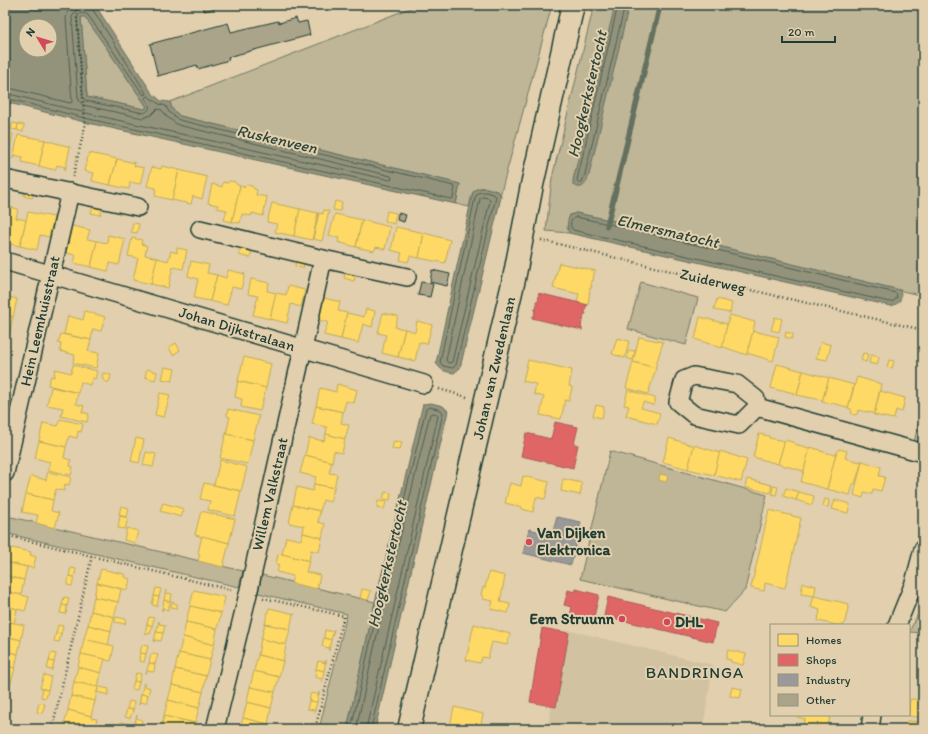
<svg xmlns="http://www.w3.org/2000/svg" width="928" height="734" viewBox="0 0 928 734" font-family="Itim,sans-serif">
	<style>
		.built { fill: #d1c2a2 }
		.green { fill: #bfb597; stroke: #6f7966 }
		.water { fill: #93937b; stroke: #65715f; fill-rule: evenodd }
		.homes { fill: #ffd966; stroke: #bcaa57 }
		.shops { fill: #e06666; stroke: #a65a57 }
		.industry { fill: #999; stroke: #747d7b }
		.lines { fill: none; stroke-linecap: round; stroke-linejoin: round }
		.shore { stroke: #4d5f50; stroke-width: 1 }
		.stream { stroke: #65715f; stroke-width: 5.5 }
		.building { fill: #a9a48a; stroke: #1f3d34 }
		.street-casing { stroke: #1f3d34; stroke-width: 20 }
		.secondary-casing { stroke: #1f3d34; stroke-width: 25 }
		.path { stroke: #1f3d34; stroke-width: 2.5; stroke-dasharray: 1 3; stroke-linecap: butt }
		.street { stroke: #e2cfad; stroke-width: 17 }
		.secondary { stroke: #e2cfad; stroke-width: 22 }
		.poi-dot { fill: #d1495b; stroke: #e2cfad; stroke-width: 1.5 }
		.labels { text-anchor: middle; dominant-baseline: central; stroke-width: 4; stroke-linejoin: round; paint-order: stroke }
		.street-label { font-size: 15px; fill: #1f3d34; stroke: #e2cfad }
		.poi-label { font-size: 15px; font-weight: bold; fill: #1f3d34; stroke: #e2cfad; text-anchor: start }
		.water-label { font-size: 16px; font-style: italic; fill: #2b463b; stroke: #e2cfad }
		.neighbourhood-label { font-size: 16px; letter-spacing: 1px; fill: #1f3d34; stroke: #e2cfad }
	</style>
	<rect width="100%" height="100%" fill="#e2cfad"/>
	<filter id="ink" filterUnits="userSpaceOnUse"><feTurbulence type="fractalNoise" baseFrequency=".025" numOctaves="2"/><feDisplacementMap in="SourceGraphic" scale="8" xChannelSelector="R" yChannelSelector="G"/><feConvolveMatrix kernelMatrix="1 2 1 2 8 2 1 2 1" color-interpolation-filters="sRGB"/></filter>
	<g filter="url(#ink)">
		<polygon class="built" points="568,630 713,665 703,729 547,729"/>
		<g class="green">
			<path d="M418 5H552L500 196 499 192C492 189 477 183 472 194 471 197 470 202 469 207L456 204 460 184 180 116 172 109 170 102Z"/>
			<polygon points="594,5 923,5 923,296 610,220 576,213 570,215 567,227 569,233 546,231 552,178"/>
			<polygon points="85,16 147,107 144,109 87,97 81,17"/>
			<polygon points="641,282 698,298 686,345 628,329"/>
			<polygon points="923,405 923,444 914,442"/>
			<polygon points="610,451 767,495 745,590 725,612 580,579"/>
			<polygon points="7,516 243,571 239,587 5,533 5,524"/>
			<polygon points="262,575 375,602 347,729 319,729 347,614 258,593"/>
			<polygon points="923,604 923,633 909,632"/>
		</g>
		<g class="water">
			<path d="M5 5H97V8L152 93 161 101 170 102 172 109 180 116 460 184 456 204 88 123 5 102ZM81 17H85L147 107 144 109 87 97ZM26 26H50V50H26Z"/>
			<path d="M615 5H629L589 175C586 184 583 191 573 185V180Z"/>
			<path d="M486 188 499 192 501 197 460 368 454 373C446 372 441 371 436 363L473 192 477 189Z"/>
			<path d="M576 213 610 220 900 290C903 299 899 304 891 306L569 233C567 226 567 221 570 215Z"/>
			<polygon points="431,403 443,406 448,411 375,729 347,729 375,602 423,404"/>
		</g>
		<g class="homes">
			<polygon points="307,5 320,5 308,8"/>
			<polygon points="13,123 18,124 17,130 11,129"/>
			<polygon points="18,124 24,125 23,132 17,130"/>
			<polygon points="5,132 13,134 8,158 9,149 5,148"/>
			<polygon points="18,135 45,140 39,166 22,162 23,157 14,155 13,159"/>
			<polygon points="45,140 70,147 65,171 65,167 57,165 55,170 39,166"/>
			<polygon points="89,153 117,159 110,185 92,181 94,173 84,171"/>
			<polygon points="117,159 135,163 134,166 144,168 140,184 130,182 129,189 110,185"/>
			<polygon points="162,166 179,170 172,200 155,196 156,188 147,186 152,167 161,169"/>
			<polygon points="179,170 207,177 202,199 193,196 191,204 172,200"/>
			<polygon points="230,181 235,182 237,185 240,186 232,222 224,220 227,210 217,208 218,205 208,203 212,184 222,187 223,182 227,183"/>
			<polygon points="246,185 252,186 254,189 257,190 256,195 267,197 263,216 252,213 251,216 242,214 240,223 232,222 240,186 244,187"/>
			<polygon points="25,188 34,190 32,198 24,196"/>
			<polygon points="335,201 342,203 340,211 333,210"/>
			<polygon points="272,203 300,209 294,236 275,232 277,224 267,222"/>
			<polygon points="5,206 18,209 16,218 26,220 20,246 5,243 6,227 5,226"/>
			<polygon points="93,206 102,209 100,215 91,213"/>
			<polygon points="300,209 318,213 312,240 294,236"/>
			<polygon points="324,210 329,211 322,241 313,239 319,213 323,214"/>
			<polygon points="387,211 396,213 394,224 385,221"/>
			<polygon points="28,212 54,217 49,237 40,235 37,250 20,246"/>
			<polygon points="335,214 362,220 356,247 338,242 339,238 329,236"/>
			<polygon points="362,220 390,227 385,249 376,247 374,251 356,247"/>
			<polygon points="133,223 139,224 137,233 131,232"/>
			<polygon points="72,226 90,230 87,239 97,241 91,267 74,263 76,255 66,253"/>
			<polygon points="396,227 424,233 419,258 410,256 408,262 400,260 402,253 391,250"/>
			<polygon points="424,233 450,240 445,263 419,258"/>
			<polygon points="108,235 125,239 119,265 110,263 108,271 91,267 97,241 107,243"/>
			<polygon points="132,238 142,240 141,244 147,246 145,255 157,258 151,284 133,280 138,258 128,256"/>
			<polygon points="241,247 252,250 250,258 239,255"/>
			<polygon points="177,248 187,250 183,269 173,267 168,288 151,284 157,258 168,261 171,251 177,253"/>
			<polygon points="296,260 305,262 303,268 295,266"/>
			<polygon points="191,261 209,265 207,273 217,275 210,301 194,298 198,279 188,276"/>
			<polygon points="559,263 596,271 594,273 593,281 592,280 591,286 592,288 590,288 588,305 577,302 579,294 553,288"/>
			<polygon points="228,270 245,274 241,289 232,287 227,305 210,301 217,275 226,278"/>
			<polygon points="346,271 356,273 354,281 344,278"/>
			<polygon points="251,279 269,283 267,291 276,293 270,319 253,315 258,296 248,294"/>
			<polygon points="288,286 305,290 301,307 291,304 287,323 270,319 276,293 286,295"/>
			<polygon points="5,296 17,299 13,317 5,315"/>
			<polygon points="324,298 340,302 338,311 347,313 341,339 324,335 328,322 318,320"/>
			<polygon points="717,299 732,303 730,313 714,310"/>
			<polygon points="366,309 375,311 372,327 363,324 358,343 341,339 347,313 364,317"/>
			<polygon points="85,311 105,317 101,331 93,329 91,340 64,334 68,316 83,320"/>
			<polygon points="383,313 398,316 395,327 405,329 398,357 382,353 386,335 378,333"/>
			<polygon points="5,315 13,317 9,335 5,334"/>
			<polygon points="730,315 755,322 747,355 721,346"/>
			<polygon points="700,317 727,324 722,348 695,339"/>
			<polygon points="775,317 782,319 779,332 771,330"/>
			<polygon points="417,321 432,325 427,344 419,342 415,361 398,357 405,329 415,332"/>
			<polygon points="753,331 779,337 773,361 747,353"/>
			<polygon points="786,332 793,334 792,339 785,337"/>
			<polygon points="61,334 91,340 88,351 99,353 96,368 73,363 75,355 60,351 61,344 58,343"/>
			<polygon points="639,337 663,342 655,368 633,362"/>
			<polygon points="617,338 629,341 625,358 612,354"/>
			<polygon points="821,342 831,345 827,360 816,358"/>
			<polygon points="176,343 180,350 173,355 169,347"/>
			<polygon points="629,350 635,351 633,360 627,358"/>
			<polygon points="863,353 868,354 866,362 861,360"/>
			<polygon points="871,355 879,357 877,365 869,363"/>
			<polygon points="244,357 271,364 266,388 238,381"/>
			<polygon points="528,360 572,370 569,386 572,387 569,401 565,400 561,419 540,415 544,397 534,394 536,384 523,381"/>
			<polygon points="889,360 894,361 892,368 887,367"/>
			<polygon points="633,362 656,368 648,394 626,388"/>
			<polygon points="777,364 803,371 797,395 793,394 794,393 782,390 781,391 771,388"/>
			<polygon points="73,365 97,371 95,379 92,378 90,385 81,382 78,393 48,385 51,376 54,377 55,369 71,373"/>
			<polygon points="165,367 175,369 172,381 162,379"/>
			<polygon points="147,369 157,372 155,380 145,377"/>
			<polygon points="803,371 829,378 822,402 822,400 797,395"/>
			<polygon points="103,373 111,375 109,382 105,382 102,377"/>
			<polygon points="857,377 881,384 874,415 873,413 858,410 857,414 855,415 852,414 851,409 848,408"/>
			<polygon points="829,378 854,385 848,408 847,407 832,403 832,404 822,402"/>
			<polygon points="238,381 266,388 260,411 241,407 242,399 235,397"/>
			<polygon points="337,384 357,390 354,403 346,401 343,412 316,406 320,388 336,392"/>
			<polygon points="51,387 78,393 76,404 84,406 82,412 89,414 87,422 61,416 63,408 47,405"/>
			<polygon points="628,390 655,398 655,404 653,405 643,402 641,408 660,413 657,424 626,416 629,406 624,405"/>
			<polygon points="880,391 905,398 902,412 896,410 894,419 874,415"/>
			<polygon points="160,393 170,395 164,417 155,415"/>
			<polygon points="596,405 604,407 602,418 593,416"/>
			<polygon points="316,406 343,412 341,423 349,425 345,439 326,434 327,427 312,424"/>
			<polygon points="228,409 259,416 253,440 226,434 230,417 227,416"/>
			<polygon points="60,419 83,424 81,432 78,431 77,438 69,436 66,447 39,441 43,423 58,426"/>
			<polygon points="226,434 253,440 248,464 220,458"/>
			<polygon points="326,434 345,439 342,453 334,451 332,462 305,455 309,438 324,441"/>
			<polygon points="759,434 769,436 769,438 784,441 785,440 778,464 753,457"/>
			<polygon points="136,438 144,440 139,463 131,461"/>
			<polygon points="669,438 695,446 688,469 663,462"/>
			<polygon points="785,440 795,443 794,444 809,448 810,447 804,471 778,464"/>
			<polygon points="39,441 66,447 64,458 71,460 70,466 73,467 71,475 48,470 50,462 35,458"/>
			<polygon points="394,441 402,442 400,450 392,449"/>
			<polygon points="694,445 720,453 714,475 688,469"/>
			<polygon points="810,447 820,450 820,451 835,455 836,454 827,489 801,482"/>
			<polygon points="839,449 847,451 845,458 860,462 861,460 862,461 855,484 853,484 850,495 827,489 836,454"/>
			<polygon points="720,451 747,460 741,482 714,475"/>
			<polygon points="146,452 156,454 153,467 143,465"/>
			<polygon points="305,455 332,462 329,473 337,474 334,488 314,484 316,477 300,473"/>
			<polygon points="220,460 247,467 241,491 214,485"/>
			<polygon points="862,461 881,467 879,476 885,477 881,491 873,489 872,494 864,492 863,498 854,495"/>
			<polygon points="48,472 71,477 69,485 65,484 64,491 56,489 53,500 26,494 31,476 46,480"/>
			<polygon points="660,474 668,476 666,482 659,480"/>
			<polygon points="523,476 549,482 545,499 536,497 533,512 522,509 522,507 505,503 510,483 521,486"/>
			<polygon points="563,479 582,483 580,495 561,491"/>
			<polygon points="747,479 772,485 770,493 745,487"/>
			<polygon points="204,483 241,491 235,516 208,510 210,501 200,499"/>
			<polygon points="314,484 334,488 330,502 323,500 320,511 293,505 297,487 313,491"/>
			<polygon points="773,486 778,487 776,495 772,494"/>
			<polygon points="786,488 799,492 796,500 783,496"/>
			<polygon points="385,492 391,493 390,500 383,499"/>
			<polygon points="799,492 814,496 812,505 796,500"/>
			<polygon points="26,494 53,500 51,511 59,513 55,528 36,523 38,515 22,512"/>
			<polygon points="825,499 829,500 828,507 823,506"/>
			<polygon points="835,500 850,504 848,513 832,509"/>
			<polygon points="378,501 386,502 384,509 377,508"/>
			<polygon points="163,503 184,509 181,517 160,511"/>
			<polygon points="293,505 320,511 318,522 325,524 322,538 303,533 304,526 289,523"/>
			<polygon points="121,506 129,508 127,517 119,515"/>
			<polygon points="769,510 801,518 785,588 765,583 764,591 751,588"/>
			<polygon points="201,511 235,519 229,543 195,535"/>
			<polygon points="120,516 128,518 125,529 118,528"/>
			<polygon points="127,528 138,531 135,543 124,540"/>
			<polygon points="303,533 322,538 319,552 311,550 309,561 282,554 286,537 301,540"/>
			<polygon points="202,536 229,543 223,567 198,561 200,554 198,553"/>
			<polygon points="7,547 31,552 30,555 36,557 33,568 5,562"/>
			<polygon points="282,554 309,561 306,572 320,575 317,589 291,583 293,576 277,572 279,565 276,564 278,555"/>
			<polygon points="5,562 27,567 24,580 5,576"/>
			<polygon points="71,568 76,569 74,577 69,576"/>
			<polygon points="101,569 124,574 124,577 130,579 127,590 97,583"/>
			<polygon points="489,572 505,576 500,602 510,604 508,613 491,609 493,601 483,599 483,596 481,595 483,587 485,588"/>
			<polygon points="5,576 24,580 21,595 5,591"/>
			<polygon points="69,576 74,577 72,586 67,585"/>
			<polygon points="97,583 121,589 118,602 94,597"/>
			<polygon points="803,583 816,586 814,596 801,594"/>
			<polygon points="156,588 161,589 159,597 154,596"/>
			<polygon points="362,589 371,591 368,600 360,598"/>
			<polygon points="166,590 166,593 172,594 170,602 164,600"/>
			<polygon points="194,590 225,597 221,613 190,606"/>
			<polygon points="5,591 29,597 25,611 5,606"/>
			<polygon points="154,596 159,597 157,606 152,605"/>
			<polygon points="814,596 849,604 844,625 837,625 818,621 820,610 811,607"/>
			<polygon points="64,597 69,598 67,606 62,605"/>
			<polygon points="94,597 118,602 114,617 91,611"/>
			<polygon points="164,600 170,602 168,610 162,608 162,611"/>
			<polygon points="172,602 177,604 177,608 171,607"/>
			<polygon points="62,605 67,606 66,614 60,613"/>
			<polygon points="5,606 17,609 14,623 5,621"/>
			<polygon points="190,606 221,613 217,629 186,622"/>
			<polygon points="269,608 295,614 293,614 290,629 265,624"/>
			<polygon points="91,611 114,617 111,631 88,625"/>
			<polygon points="116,617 126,619 125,624 115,622"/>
			<polygon points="149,617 154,618 152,626 147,624"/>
			<polygon points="5,621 24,625 21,640 5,636"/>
			<polygon points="159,621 159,624 165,625 163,633 156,632"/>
			<polygon points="186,622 217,629 214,645 183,637"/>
			<polygon points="147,624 152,626 150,634 145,633"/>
			<polygon points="265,624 290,629 286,645 261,639"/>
			<polygon points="474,624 510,634 507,645 492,642 488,658 482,657 480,663 466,660"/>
			<polygon points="58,625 63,626 61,634 56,633"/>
			<polygon points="88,625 111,631 108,645 84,639"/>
			<polygon points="334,629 331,640 324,638 325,630 333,632"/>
			<polygon points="156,632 163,633 161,641 155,640 154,642"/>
			<polygon points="56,633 61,634 59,642 54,641"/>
			<polygon points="5,636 21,640 18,654 5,651"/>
			<polygon points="183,637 214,645 210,660 179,653"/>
			<polygon points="324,638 331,640 329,651 329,648 322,646"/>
			<polygon points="84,639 114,646 111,661 81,654"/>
			<polygon points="261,639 286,645 283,661 258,655"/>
			<polygon points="142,645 148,646 146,654 140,653"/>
			<polygon points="728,650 746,654 743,665 731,662 731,660 726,659"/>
			<polygon points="5,651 18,654 15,668 5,666"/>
			<polygon points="51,653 56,654 54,662 49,661"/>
			<polygon points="140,653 146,654 144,662 139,661"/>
			<polygon points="179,653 210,660 206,676 175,669"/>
			<polygon points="81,654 105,659 101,673 78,667"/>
			<polygon points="151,654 158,655 155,664 149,663"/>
			<polygon points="258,655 283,661 279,677 254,671"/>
			<polygon points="326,660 324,671 316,669 318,661 326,663"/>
			<rect x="920" y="660" width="3" height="18"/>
			<polygon points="49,661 54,662 52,670 47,669"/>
			<polygon points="149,663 155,664 154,672 147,671 146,674"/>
			<polygon points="5,666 15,668 11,682 5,680"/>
			<polygon points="78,667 101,673 98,687 74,682"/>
			<polygon points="175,669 206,676 203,692 172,685"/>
			<polygon points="316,669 324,671 322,682 322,679 315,677"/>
			<polygon points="254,671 279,677 275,692 250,687"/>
			<polygon points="136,673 141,674 139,682 134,681"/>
			<polygon points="44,675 51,677 48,690 40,688"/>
			<polygon points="5,680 11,682 8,696 10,696 5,695"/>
			<polygon points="134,681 139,682 137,690 132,689"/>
			<polygon points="74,682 98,687 95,701 71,696"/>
			<polygon points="144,683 144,686 150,688 148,695 141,694"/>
			<polygon points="172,685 203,692 199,708 168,700"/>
			<polygon points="99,687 109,689 108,695 97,692"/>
			<polygon points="250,687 275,692 271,708 247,702"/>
			<polygon points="732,687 742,689 740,698 730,696"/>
			<polygon points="43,689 48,690 46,698 41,697"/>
			<polygon points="319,692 317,702 309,701 311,693 319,695"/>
			<polygon points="141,694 148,695 146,703 140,702 139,705"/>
			<polygon points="5,695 10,696 8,705 5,704"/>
			<polygon points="71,696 95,701 91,716 68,710"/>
			<polygon points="910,699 923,700 923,717 909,716"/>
			<polygon points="168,700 199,708 195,723 164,716"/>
			<polygon points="129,701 134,702 133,710 127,709"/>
			<polygon points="309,701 317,702 314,713 315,710 307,709"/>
			<polygon points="247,702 271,708 268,724 243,718"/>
			<polygon points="39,703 45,704 42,713 37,712"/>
			<polygon points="454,707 483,714 480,729 456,729 450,727"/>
			<polygon points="127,709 133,710 130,718 125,717"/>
			<polygon points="68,710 91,716 91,718 97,719 94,729 85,729 64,724"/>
			<polygon points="137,715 136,718 142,720 140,727 134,726"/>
			<polygon points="797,715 822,715 830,717 827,729 802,729 805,719 797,717"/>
			<polygon points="164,716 195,723 194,729 161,729"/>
			<polygon points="243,718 268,724 267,729 240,729"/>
			<polygon points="907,721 923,722 923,729 906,729"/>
			<polygon points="121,722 129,724 128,729 120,729"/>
			<polygon points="312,723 311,729 302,729 304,724 311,726"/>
			<polygon points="134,726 142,728 142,729 133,729"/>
		</g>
		<g class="shops">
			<polygon points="538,293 588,305 587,306 586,306 585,312 586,314 584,314 583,320 584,320 582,321 581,328 582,328 582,330 532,318 533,316 534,317 535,310 534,310 536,309 537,303 536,302 536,301 538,301 539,295"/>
			<polygon points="555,422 578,427 574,444 578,445 573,468 521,456 526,433 551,439"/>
			<polygon points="576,589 599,595 593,621 570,616 572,607 564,605 568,590 575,592"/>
			<polygon points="608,597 717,623 713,642 604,616"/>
			<polygon points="542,628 569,633 556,707 530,702"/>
		</g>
		<polygon class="industry" points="557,517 581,522 571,565 523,553 529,529 552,535"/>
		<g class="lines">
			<g class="shore">
				<polyline points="618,5 577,180 579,184 582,182 585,174 625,5"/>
				<polyline points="5,87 70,103 72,102 66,18 68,11 73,5"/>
				<polyline points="5,93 90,114 390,180 392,179 391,176 178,125 166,116 162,110 157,109 151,115 143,118 83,105 80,102 78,97 72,17 76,10 87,7 88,5"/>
				<path d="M5 98 89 119 451 199 453 198 455 188 454 186 179 120 169 112 166 106 159 104 148 96 145 98C149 104 153 109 144 113L86 101 83 97 77 18 79 14 83 13 88 15 143 94 145 95 146 93 93 10V5"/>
				<polygon points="486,192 495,195 496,197 456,365 453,368 443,366 440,362 475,198 478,193"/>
				<polygon points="482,197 489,198 490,201 452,362 449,363 447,362 446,360 480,199"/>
				<path d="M576 217 609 224 896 293 897 297 894 301 890 302 573 230C569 226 570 219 576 217Z"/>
				<polyline points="351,729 379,603 426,409 430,407 441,410 443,413 371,729"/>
				<polyline points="356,729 384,604 430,414 433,413 437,414 438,416 366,729"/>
			</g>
			<polyline class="stream" points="607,226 660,5"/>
		</g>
		<g class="building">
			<polygon points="202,5 215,5 216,8 204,11"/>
			<polygon points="296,18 298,23 307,21 310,35 228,57 229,60 198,69 197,65 158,76 150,44 228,23 231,32 278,21 279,23"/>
			<polygon points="398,213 406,215 404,222 397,220"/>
			<polygon points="432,270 450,274 447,286 430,282"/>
			<polygon points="421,282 433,284 430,297 418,295"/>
		</g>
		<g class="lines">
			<g class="street-casing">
				<g id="street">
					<polyline points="5,179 138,207"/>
					<polyline points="200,229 323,259 407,277"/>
					<polyline points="5,261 424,384"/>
					<polygon points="694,376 737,384 756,399 757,407 739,425 694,415 678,402 684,380"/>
					<polyline points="757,407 923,453"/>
					<polyline points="5,473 70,192"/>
					<polyline points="897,625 914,583 923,549"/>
					<polyline points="215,729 248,594 323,259"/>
					<polyline points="870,729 872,715"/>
				</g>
			</g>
			<g class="secondary-casing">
				<polyline id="secondary" points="409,729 514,279 532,185 573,5"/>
			</g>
			<g class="path">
				<polyline points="73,177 85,126 76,5"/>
				<polyline points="541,240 738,287 923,330"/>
				<polyline points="439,389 467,397"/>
				<polyline points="5,535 231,590"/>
				<polyline points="263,598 344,616 315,729"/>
				<polyline points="52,729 92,556"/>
			</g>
			<use href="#street" class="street"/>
			<use href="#secondary" class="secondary"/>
		</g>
	</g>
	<g class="poi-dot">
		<circle cx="529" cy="542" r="4"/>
		<circle cx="622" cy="619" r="4"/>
		<circle cx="667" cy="622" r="4"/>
	</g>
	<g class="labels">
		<g class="street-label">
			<text transform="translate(713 281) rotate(13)">Zuiderweg</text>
			<text transform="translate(40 321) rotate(-77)">Hein Leemhuisstraat</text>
			<text transform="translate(237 329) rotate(17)">Johan Dijkstralaan</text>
			<text transform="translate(494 368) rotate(-77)">Johan van Zwedenlaan</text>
			<text transform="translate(270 494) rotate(-77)">Willem Valkstraat</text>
		</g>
		<g class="poi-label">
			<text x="537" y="533">Van Dijken<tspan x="537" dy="17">Elektronica</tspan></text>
			<text x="614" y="619" text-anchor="end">Eem Struunn</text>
			<text x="675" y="622">DHL</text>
		</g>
		<g class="water-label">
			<text transform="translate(587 94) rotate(-77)">Hoogkerkstertocht</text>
			<text transform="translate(277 139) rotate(13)">Ruskenveen</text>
			<text transform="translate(668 231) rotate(13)">Elmersmatocht</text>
			<text transform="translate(387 564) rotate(-77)">Hoogkerkstertocht</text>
		</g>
		<g class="neighbourhood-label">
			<text x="695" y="672">BANDRINGA</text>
		</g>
	</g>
	<rect width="928" height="734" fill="none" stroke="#e2cfad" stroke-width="20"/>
	<rect x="10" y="10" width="908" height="714" fill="none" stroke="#1f3d34" stroke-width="1.5" filter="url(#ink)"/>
	<rect x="770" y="624" width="140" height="92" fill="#e2cfad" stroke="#94957d"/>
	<rect x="778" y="634" width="20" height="12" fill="#ffd966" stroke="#94957d"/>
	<text x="806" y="644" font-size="12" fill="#1f3d34">Homes</text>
	<rect x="778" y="654" width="20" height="12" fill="#e06666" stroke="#94957d"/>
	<text x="806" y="664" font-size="12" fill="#1f3d34">Shops</text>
	<rect x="778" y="674" width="20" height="12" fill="#999999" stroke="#94957d"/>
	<text x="806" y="684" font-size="12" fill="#1f3d34">Industry</text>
	<rect x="778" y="694" width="20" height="12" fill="#a9a48a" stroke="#94957d"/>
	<text x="806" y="704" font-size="12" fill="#1f3d34">Other</text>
	<g transform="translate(38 38) rotate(308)"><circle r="19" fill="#e2cfad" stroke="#94957d"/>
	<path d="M0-3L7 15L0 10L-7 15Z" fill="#d1495b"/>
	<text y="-6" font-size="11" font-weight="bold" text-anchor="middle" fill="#1f3d34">N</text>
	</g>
	<path d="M782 36v6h53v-6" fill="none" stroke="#1f3d34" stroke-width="2"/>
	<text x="788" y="36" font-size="12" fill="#1f3d34" stroke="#e2cfad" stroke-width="3" paint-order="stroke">20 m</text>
</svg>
